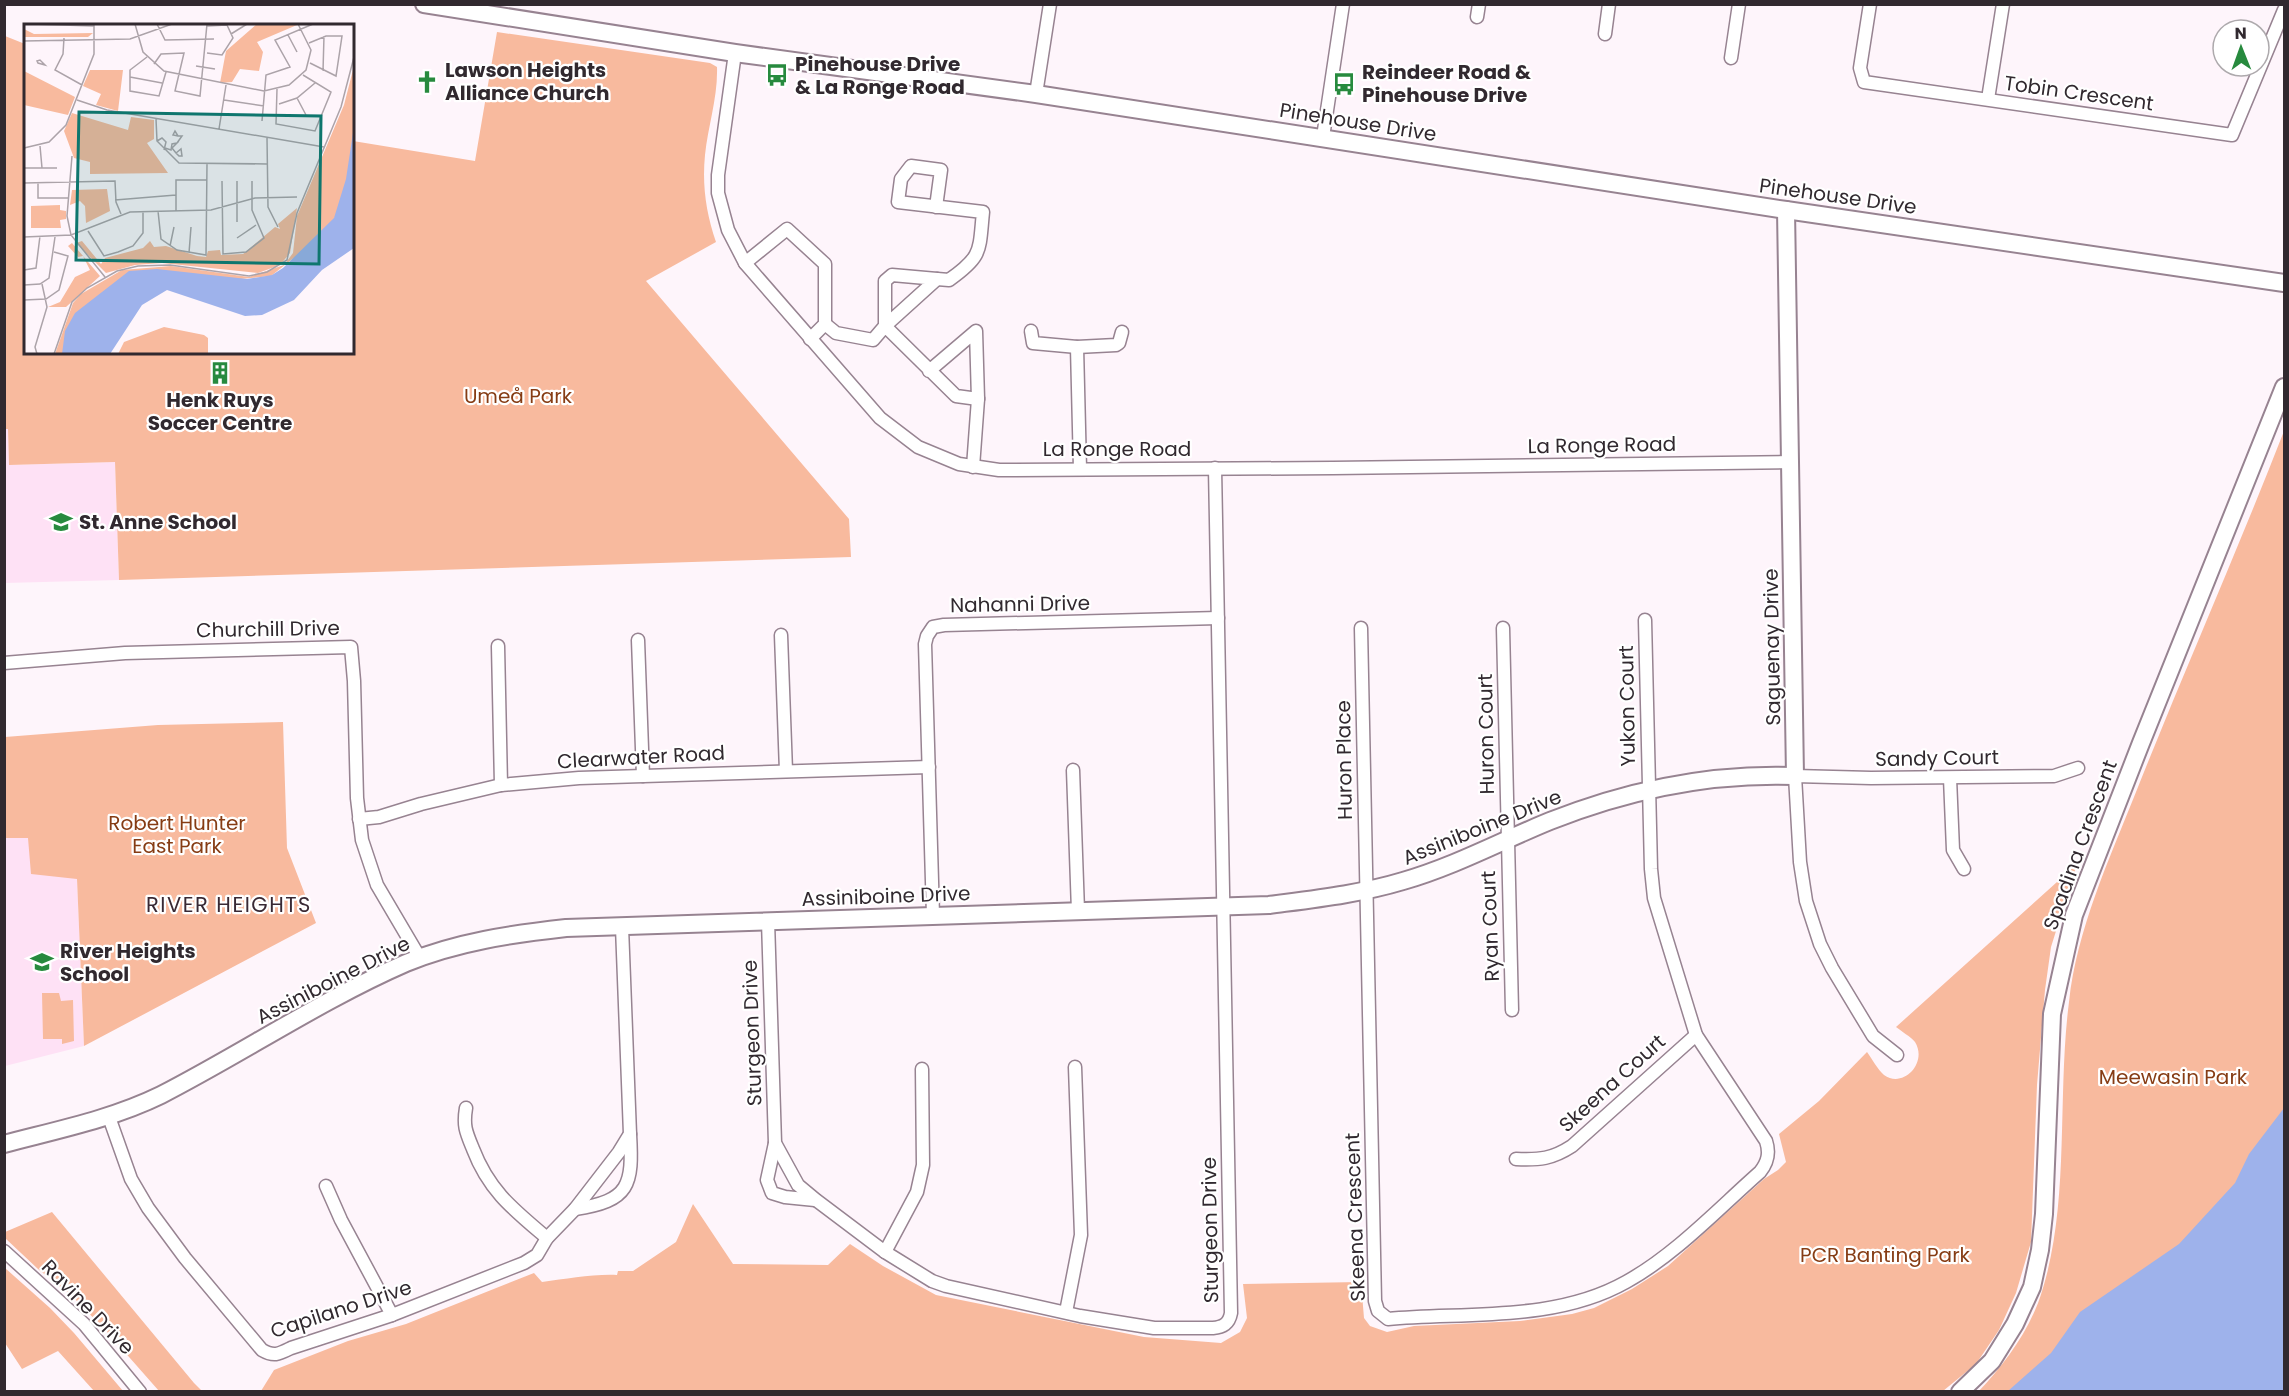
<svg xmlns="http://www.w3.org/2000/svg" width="2289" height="1396" viewBox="0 0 2289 1396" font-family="Poppins,sans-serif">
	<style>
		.built { fill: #fee1f5 }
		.green { fill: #f8ba9e }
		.water { fill: #9eb2eb }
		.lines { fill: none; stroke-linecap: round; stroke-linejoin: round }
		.street-casing { stroke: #978391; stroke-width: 15 }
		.secondary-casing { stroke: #978391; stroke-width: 20 }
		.street { stroke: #fff; stroke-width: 12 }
		.secondary { stroke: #fff; stroke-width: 16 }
		.labels { text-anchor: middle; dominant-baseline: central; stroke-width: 4.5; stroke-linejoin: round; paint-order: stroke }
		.poi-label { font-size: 20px; font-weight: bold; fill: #31292f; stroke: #fff; text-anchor: start }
		.street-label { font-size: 20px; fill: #31292f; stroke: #fff }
		.park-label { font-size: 20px; fill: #863c14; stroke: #fff }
		.neighbourhood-label { font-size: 21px; letter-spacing: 1.5px; fill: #392934; stroke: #fff }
		.inset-road { fill: none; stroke: #aca3a9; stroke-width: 1.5 }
		.view { fill: #0f766e; fill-opacity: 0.15; stroke: #0f766e; stroke-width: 3 }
		.inset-edge { fill: none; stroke: #31292f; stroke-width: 3 }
	</style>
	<rect width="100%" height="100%" fill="#fef5fb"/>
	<g class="built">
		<polygon points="4,429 8,429 9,465 115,462 119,580 5,583"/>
		<polygon points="5,838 28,838 77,879 84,1046 5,1066"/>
	</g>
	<g class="green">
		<path d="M497 32 710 63 717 67C718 97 708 126 705 155 702 185 706 213 716 242L646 281 849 519 851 557 119 580 115 462 9 465 8 429H4L5 36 25 44 26 352H352L353 141 475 161Z"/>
		<path d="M2284 431V1138L2233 1205 2017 1391 1978 1392C2006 1363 2032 1327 2043 1288 2070 1199 2057 1095 2069 1002 2077 929 2109 860 2136 792 2184 671 2237 552 2284 431Z"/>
		<polygon points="283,722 287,848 316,923 84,1046 77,879 31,874 28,838 5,838 5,737 158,725"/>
		<path d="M2077 864 2051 947 2045 990 2037 1085 2031 1242 2016 1293 1999 1330 1976 1364 1943 1391H261L274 1370 348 1341 406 1324 534 1273 542 1282C567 1279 592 1274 617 1275L618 1271H633L676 1242 693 1204 733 1264 828 1265 850 1244 883 1266 936 1295 1144 1337 1221 1343 1240 1332 1247 1318 1243 1284 1361 1282 1364 1318 1370 1326 1387 1332 1414 1326 1520 1321 1572 1314 1594 1308 1632 1289 1668 1266 1764 1179 1778 1170 1786 1162 1779 1134 1819 1101 1867 1052C1872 1059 1878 1070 1884 1075 1903 1089 1928 1063 1915 1042 1911 1037 1901 1031 1896 1027Z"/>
		<polygon points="42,993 59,993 61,1001 73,1000 74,1041 62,1044 62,1039 43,1039"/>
		<polygon points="52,1212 194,1383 202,1391 159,1391 107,1332 73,1297 38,1269 5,1238 5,1232"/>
		<polygon points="5,1268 50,1308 74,1333 123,1391 94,1391 58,1351 22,1369 5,1343"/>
	</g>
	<polygon class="water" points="2284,1108 2284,1391 2008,1391 2051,1353 2080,1312 2179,1244 2235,1183 2249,1154"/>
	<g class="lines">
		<g class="street-casing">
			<g id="street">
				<polyline points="1870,4 1860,68 1864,82 2232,135 2284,10"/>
				<polyline points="1477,17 1479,4"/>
				<polyline points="1605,34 1609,4"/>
				<polyline points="735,53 718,175 718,193 728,230 745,263 880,418 918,447 959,464 999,470 1333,468 1790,462"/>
				<polyline points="1731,58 1739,4"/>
				<polyline points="1036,94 1050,4"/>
				<polyline points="1988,99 2003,4"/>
				<polyline points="1323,137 1343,4"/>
				<path d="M936 207 941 170 911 166 901 179 898 202 983 212C979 251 983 256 949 280L937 279"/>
				<polyline points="745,263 787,229 825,264 825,324 810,339"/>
				<polyline points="825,324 836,333 873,340 885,326 885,281 892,275 937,279 885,326 956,396 978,399 976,331 929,371"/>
				<polyline points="1031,331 1033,343 1077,347 1116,345 1119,343 1122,332"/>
				<polyline points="1077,347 1080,469"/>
				<polyline points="973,467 978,399"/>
				<path d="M1361 628 1375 1301 1378 1311 1388 1319C1466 1312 1555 1322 1626 1282 1675 1255 1718 1209 1760 1172 1768 1162 1770 1153 1766 1141L1696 1035 1654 898 1651 869 1645 620"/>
				<polyline points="1503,628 1512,1010"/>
				<polyline points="781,635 786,771"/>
				<polyline points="638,640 643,776"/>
				<polyline points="498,646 501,785"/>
				<polyline points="4,663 125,653 351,647 354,681 357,798 362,840 377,885 420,958"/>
				<polyline points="1073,770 1078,911"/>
				<polyline points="1950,778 1953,850 1964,869"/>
				<polyline points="359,819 379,817 421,804 501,785 579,778 929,767"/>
				<polyline points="933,915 925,644 927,636 933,627 944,625 1218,618"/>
				<path d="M768 921 775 1143 798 1185 816 1200 885 1252 932 1281 946 1286 1080 1316 1154 1328H1213C1223 1327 1229 1324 1231 1313L1215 468"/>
				<polyline points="1897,1055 1873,1036 1832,968 1820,944 1806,901 1800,862 1795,776 1871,778 2054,776 2078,768"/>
				<path d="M466 1108C463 1126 466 1132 473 1149 489 1191 514 1210 547 1238"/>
				<path d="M109 1117 131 1179 148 1208 185 1258 262 1350C274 1357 279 1354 291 1348L392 1315 524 1263 537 1255 547 1238 575 1209 619 1152 630 1134 622 927"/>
				<polyline points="775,1143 767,1180 772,1193 785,1197 815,1200"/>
				<path d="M1516 1159C1540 1160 1552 1159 1572 1146L1696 1035"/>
				<polyline points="326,1186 341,1220 392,1315"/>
				<path d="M575 1209C630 1201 633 1185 630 1134"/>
				<polyline points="4,1251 84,1324 140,1392"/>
				<polyline points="885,1252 917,1192 923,1165 922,1069"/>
				<polyline points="1066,1312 1081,1235 1075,1067"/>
			</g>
		</g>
		<g class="secondary-casing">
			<g id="secondary">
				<polyline points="424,4 735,53 1036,94 1786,210 2284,283"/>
				<path d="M4 1144C57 1130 112 1119 161 1095 243 1053 321 1000 406 963 457 942 512 934 566 928L1269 905C1314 899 1360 894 1403 881 1455 866 1501 841 1550 821 1628 790 1711 773 1795 776L1786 210"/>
				<polyline points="1960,1392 1992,1361 2015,1324 2032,1287 2040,1250 2044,1214 2052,1014 2074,915 2141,743 2284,387"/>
			</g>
		</g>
		<use href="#street" class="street"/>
		<use href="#secondary" class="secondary"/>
	</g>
	<defs>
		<g id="bus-bare" transform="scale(1.8)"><path d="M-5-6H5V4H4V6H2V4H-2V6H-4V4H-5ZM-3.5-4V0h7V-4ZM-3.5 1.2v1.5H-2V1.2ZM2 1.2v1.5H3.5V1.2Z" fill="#278a3e" stroke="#fff" stroke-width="2.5" paint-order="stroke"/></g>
		<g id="church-bare" transform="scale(1.8)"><path d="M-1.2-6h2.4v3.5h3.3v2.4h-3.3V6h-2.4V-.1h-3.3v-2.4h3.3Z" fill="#278a3e" stroke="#fff" stroke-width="2.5" paint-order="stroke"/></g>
		<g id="building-bare" transform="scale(1.8)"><path d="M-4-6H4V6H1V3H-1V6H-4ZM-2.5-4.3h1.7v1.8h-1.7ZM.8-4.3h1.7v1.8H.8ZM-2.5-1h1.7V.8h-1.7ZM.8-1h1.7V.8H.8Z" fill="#278a3e" stroke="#fff" stroke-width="2.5" paint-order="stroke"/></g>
		<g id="school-bare" transform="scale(1.8)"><path d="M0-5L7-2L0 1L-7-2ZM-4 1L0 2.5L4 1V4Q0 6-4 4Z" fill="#278a3e" stroke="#fff" stroke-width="2.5" paint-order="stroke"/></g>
	</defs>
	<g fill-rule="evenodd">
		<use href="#bus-bare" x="777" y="75"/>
		<use href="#church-bare" x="427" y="82"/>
		<use href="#bus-bare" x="1344" y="84"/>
		<use href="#building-bare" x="220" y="373"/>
		<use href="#school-bare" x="61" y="522"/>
		<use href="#school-bare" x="42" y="962"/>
	</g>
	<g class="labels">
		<g class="poi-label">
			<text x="795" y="64">Pinehouse Drive<tspan x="795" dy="23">&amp; La Ronge Road</tspan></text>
			<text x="445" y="70">Lawson Heights<tspan x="445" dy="23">Alliance Church</tspan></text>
			<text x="1362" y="72">Reindeer Road &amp;<tspan x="1362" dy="23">Pinehouse Drive</tspan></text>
			<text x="220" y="400" text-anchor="middle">Henk Ruys<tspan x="220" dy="23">Soccer Centre</tspan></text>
			<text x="79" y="522">St. Anne School</text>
			<text x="60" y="951">River Heights<tspan x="60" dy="23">School</tspan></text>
		</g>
		<g class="street-label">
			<text transform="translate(2079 93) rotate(8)">Tobin Crescent</text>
			<text transform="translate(1358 122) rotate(9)">Pinehouse Drive</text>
			<text transform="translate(1838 196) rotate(8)">Pinehouse Drive</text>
			<text transform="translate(1602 445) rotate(-1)">La Ronge Road</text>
			<text x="1117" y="449">La Ronge Road</text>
			<text transform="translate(1020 604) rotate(-1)">Nahanni Drive</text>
			<text transform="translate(268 629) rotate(-1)">Churchill Drive</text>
			<text transform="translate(1772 647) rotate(-91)">Saguenay Drive</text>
			<text transform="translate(1627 706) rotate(-91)">Yukon Court</text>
			<text transform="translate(1486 734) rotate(-91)">Huron Court</text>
			<text transform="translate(641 757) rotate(-3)">Clearwater Road</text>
			<text transform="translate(1937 758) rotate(-1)">Sandy Court</text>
			<text transform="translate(1344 760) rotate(-91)">Huron Place</text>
			<text transform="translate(1482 827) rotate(-22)">Assiniboine Drive</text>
			<text transform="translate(2080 845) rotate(-70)">Spadina Crescent</text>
			<text transform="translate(886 896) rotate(-2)">Assiniboine Drive</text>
			<text transform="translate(1490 926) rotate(-92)">Ryan Court</text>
			<text transform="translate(333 980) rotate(-27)">Assiniboine Drive</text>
			<text transform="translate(752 1033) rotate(-92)">Sturgeon Drive</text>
			<text transform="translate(1612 1083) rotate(-42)">Skeena Court</text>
			<text transform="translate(1355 1217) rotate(-92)">Skeena Crescent</text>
			<text transform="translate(1210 1230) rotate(-91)">Sturgeon Drive</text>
			<text transform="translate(88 1307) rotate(46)">Ravine Drive</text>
			<text transform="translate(341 1309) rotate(-18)">Capilano Drive</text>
		</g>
		<g class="park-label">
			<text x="518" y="396">Umeå Park</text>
			<text x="177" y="823">Robert Hunter<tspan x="177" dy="23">East Park</tspan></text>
			<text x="2173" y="1077">Meewasin Park</text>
			<text x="1885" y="1255">PCR Banting Park</text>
		</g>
		<g class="neighbourhood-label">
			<text x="229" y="904">RIVER HEIGHTS</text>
		</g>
	</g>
	<g transform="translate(24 24)">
		<rect width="330" height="330" fill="#fef5fb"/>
		<path d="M233 0 273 1 233 18 239 28 235 47 216 45 208 58 196 59 202 27ZM0 5 10 10 69 9 64 13H0ZM330 42V110L320 174 310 195 291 217 247 252 207 256 165 250 38 330H31L49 279 57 270 98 246 147 242 225 253 260 241 269 229 273 192 320 81ZM66 46H99L94 87 72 81 77 70 59 62ZM0 47 51 73 44 91 0 81ZM48 89 104 106 107 93 130 96V115L123 119 144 149 66 150V138L50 134 40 107ZM83 165 86 187 62 199 61 182 56 177 46 181 48 166ZM36 181V186L42 187V195L36 196 37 204H7V182ZM273 184 266 229 256 241 234 249 138 239 111 241 82 249 52 219 58 217 77 240 81 234 119 224 126 217 130 223 142 222 173 232 182 233 184 227 196 226 197 231 219 230 251 203 256 205 254 200ZM48 219 76 252 42 283H24L36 278 51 253 66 246 59 232 54 233 44 222ZM140 303 180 311 184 314V330H94L100 318Z" fill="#f8ba9e"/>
		<path d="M330 102V224L298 246 270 276 238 291 221 292 143 266 118 281 86 330H38L41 307 51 289 105 247 133 245 223 255 248 251 259 244 310 194 322 155Z" fill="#9eb2eb"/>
		<path class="inset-road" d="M6 0 70 2M111 0 119 28 140 47 240 67 265 61 282 46 287 26 274 0M133 0 141 16 190 15M207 10 223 0M264 11 273 28M40 14 39 30 31 46 58 61M0 17 106 15 148 0M285 19 302 12H318L312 52 286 39M183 29 198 31 209 14 203 1 183 2M123 33 106 46V67L135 72 142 48M13 37 16 36 21 41 14 39ZM130 40 137 30 160 29 151 67 176 72 183 0M172 42 191 45M299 47 300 12M106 53 138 59M253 65 252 100 291 107 307 68 279 51M273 74 282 91M53 76 83 86 300 123M200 76 240 82M255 80 273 74 291 59M132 95 133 117 155 139 243 140M238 97 242 51 266 43 251 16 289 0M195 105 202 61M243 114 244 183 254 203M133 117 138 114 142 118 140 126M153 119 158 112H154L149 111 151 107 154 112M16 122 18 144M0 124 25 118 42 101 70 30V0M141 124 147 126 148 120 153 119 148 124 152 129 155 132H158L157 125 152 129M48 132 43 192 47 211 81 253M0 144H33M198 157 199 230 222 228 240 214 228 186V157M213 157V198M0 159 91 157 92 178 97 190M14 159V174H45M91 176 152 171M134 187 137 215 153 226 182 231 183 140M152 187V156H183M64 207 80 232 94 228 109 222 119 209V187M0 213 47 211 106 188 187 186 231 174 273 173M213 214 232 201M146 222 150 203M165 229 167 203M0 246 12 244 16 212M0 261 16 260 25 254 31 213M0 276 22 275 35 266 44 232 30 228M13 330 11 323 23 283 18 260M30 330 48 278 63 264 93 247 114 242 146 241 225 252 243 248 263 236 273 189 317 83 330 33"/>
		<path class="view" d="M55 88 297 92 295 240 52 236Z"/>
		<rect width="330" height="330" class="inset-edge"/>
	</g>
	<rect width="2289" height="1396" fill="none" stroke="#31292f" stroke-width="12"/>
	<g transform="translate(2241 48) rotate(359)"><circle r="28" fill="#ffffff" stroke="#ada9ac" stroke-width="1.5"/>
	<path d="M0-4.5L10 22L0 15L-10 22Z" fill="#278a3e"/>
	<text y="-9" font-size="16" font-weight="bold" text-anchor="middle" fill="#31292f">N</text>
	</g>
</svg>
